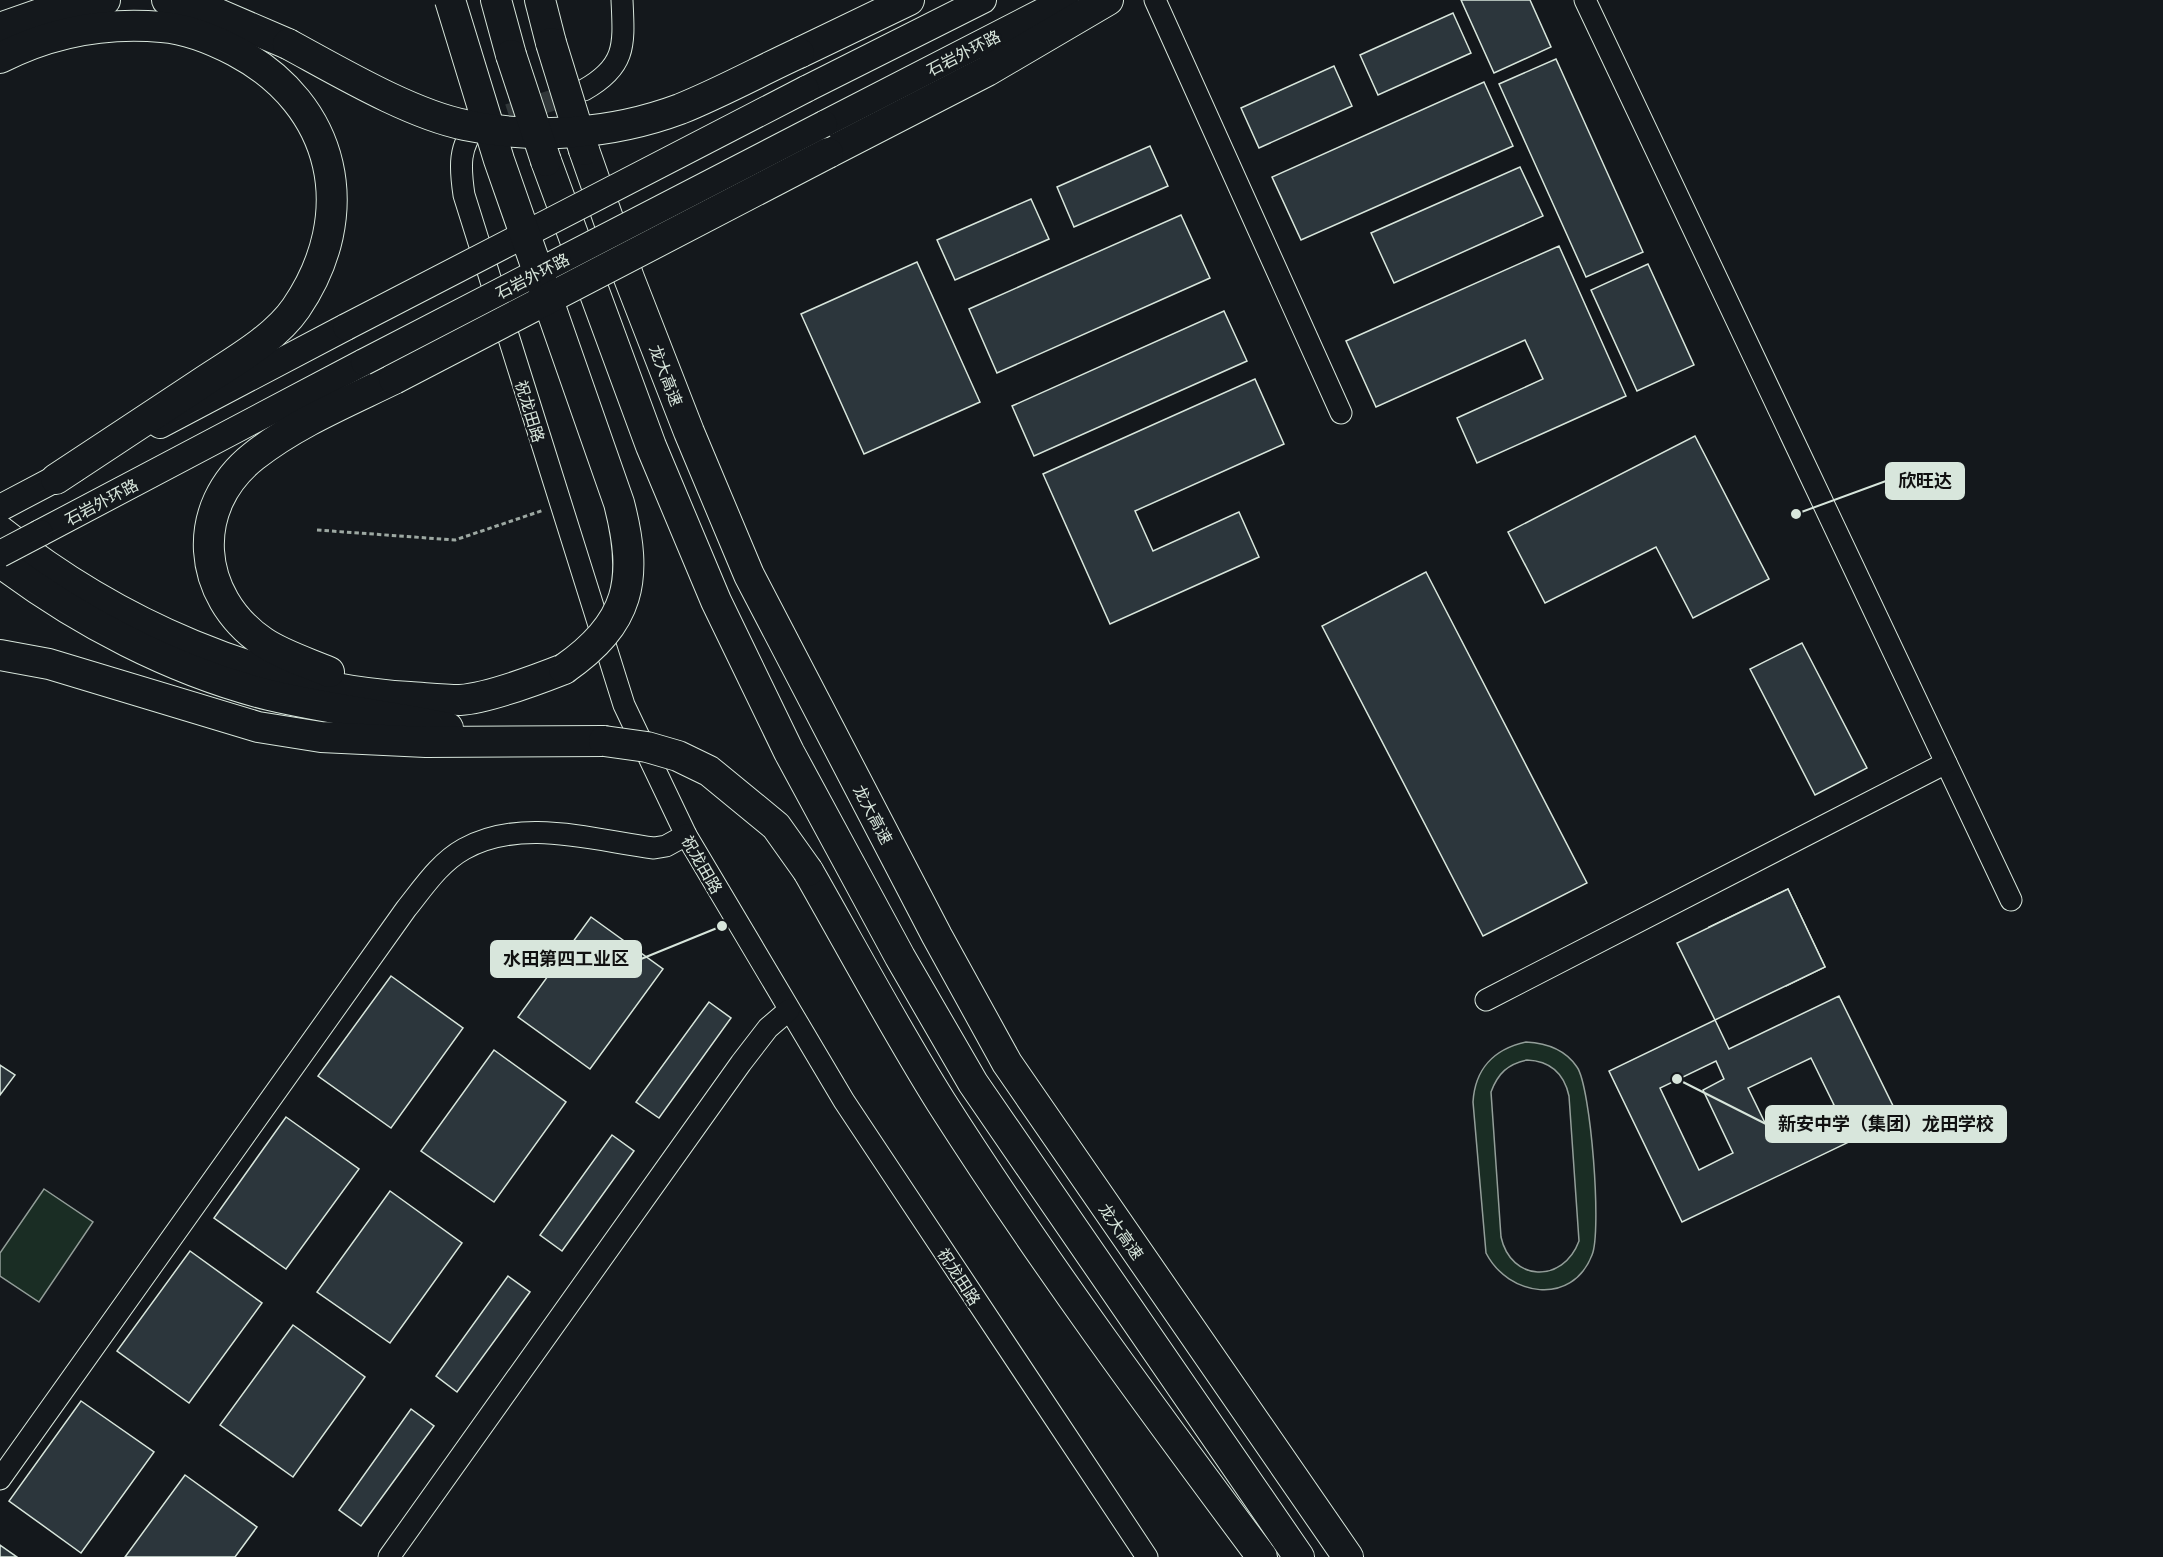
<svg xmlns="http://www.w3.org/2000/svg" width="2163" height="1557" viewBox="0 0 2163 1557" font-family="Literata,'Noto Sans SC',serif">
	<style>
		.green { fill: #1a2d24; stroke: #939e99; stroke-width: 1.5; fill-rule: evenodd }
		.building { fill: #2c363c; stroke: #d8e6dc; stroke-width: 1.5; fill-rule: evenodd }
		.lines { fill: none; stroke-linecap: round; stroke-linejoin: round }
		.minor-tunnel { stroke: #313739; stroke-width: 21; stroke-dasharray: 21 10; stroke-linecap: butt }
		.minor-casing { stroke: #d8e6dc; stroke-width: 23 }
		.major-casing { stroke: #d8e6dc; stroke-width: 28 }
		.highway-casing { stroke: #d8e6dc; stroke-width: 32 }
		.path { stroke: #9da8a2; stroke-width: 3; stroke-dasharray: 4.5 3; stroke-linecap: butt }
		.minor { stroke: #14181c; stroke-width: 21 }
		.major { stroke: #14181c; stroke-width: 26 }
		.highway { stroke: #14181c; stroke-width: 30 }
		.major-bridge-casing { stroke: #d8e6dc; stroke-width: 28; stroke-linecap: butt }
		.highway-bridge-casing { stroke: #d8e6dc; stroke-width: 32; stroke-linecap: butt }
		.major-bridge { stroke: #14181c; stroke-width: 26 }
		.highway-bridge { stroke: #14181c; stroke-width: 30 }
		.labels { text-anchor: middle; dominant-baseline: central; stroke-width: 4.5; stroke-linejoin: round; paint-order: stroke }
		.street-label { font-size: 16px; fill: #d8e6dc; stroke: #14181c }
		.leader { fill: none; stroke: #d8e6dc; stroke-width: 2 }
		.callout-dot { fill: #d8e6dc; stroke: #14181c; stroke-width: 2 }
		.callout { fill: #d8e6dc; stroke: #d8e6dc; stroke-width: 2 }
		.callout-label { font-size: 18px; text-anchor: middle; font-weight: bold; fill: #111 }
	</style>
	<rect width="100%" height="100%" fill="#14181c"/>
	<g class="green">
		<path d="M1526 1042C1546 1043 1565 1049 1577 1067 1591 1087 1602 1232 1592 1255 1572 1307 1508 1296 1486 1253L1473 1102C1475 1069 1494 1049 1526 1042ZM1527 1060C1551 1061 1564 1073 1569 1096L1579 1241C1563 1284 1511 1282 1501 1237L1491 1092C1498 1073 1508 1064 1527 1060Z"/>
		<polygon points="44,1189 93,1222 39,1302 0,1276 0,1253"/>
	</g>
	<g class="building">
		<polygon points="1461,0 1530,0 1551,47 1494,73"/>
		<polygon points="1453,13 1471,53 1378,95 1360,55"/>
		<polygon points="1556,59 1643,252 1586,277 1499,84"/>
		<polygon points="1334,66 1352,106 1259,148 1241,108"/>
		<polygon points="1484,82 1513,146 1301,240 1272,177"/>
		<polygon points="1150,146 1168,186 1074,227 1057,187"/>
		<polygon points="1520,167 1543,216 1394,283 1371,233"/>
		<polygon points="1031,199 1049,239 955,280 937,240"/>
		<polygon points="1181,215 1210,278 997,373 969,309"/>
		<polygon points="1559,246 1626,396 1477,463 1457,418 1543,379 1525,340 1376,407 1346,341"/>
		<polygon points="917,262 980,402 864,454 801,314"/>
		<polygon points="1648,264 1694,365 1637,391 1591,290"/>
		<polygon points="1224,311 1247,361 1034,456 1012,406"/>
		<polygon points="1255,379 1284,444 1135,511 1153,551 1239,512 1259,557 1110,624 1043,474"/>
		<polygon points="1695,436 1769,579 1693,618 1656,547 1545,603 1508,532"/>
		<polygon points="1426,572 1587,883 1483,936 1322,626"/>
		<polygon points="1802,643 1867,768 1815,795 1750,669"/>
		<polygon points="1788,889 1825,967 1786,986 1772,957 1733,976 1709,927"/>
		<polygon points="1788,889 1825,967 1715,1020 1677,943"/>
		<polygon points="591,917 663,969 590,1069 518,1017"/>
		<polygon points="391,976 463,1028 391,1128 318,1076"/>
		<path d="M1839 996 1899 1118 1682 1222 1609 1071 1715 1020 1729 1049ZM1811 1058 1834 1105 1771 1135 1748 1088ZM1716 1061 1724 1079 1703 1090 1733 1153 1699 1170 1660 1088Z"/>
		<polygon points="709,1002 731,1018 659,1118 636,1102"/>
		<polygon points="494,1050 566,1102 494,1202 421,1151"/>
		<polygon points="0,1065 15,1075 0,1095"/>
		<polygon points="286,1117 359,1169 286,1269 214,1218"/>
		<polygon points="612,1135 634,1151 562,1251 540,1235"/>
		<polygon points="390,1191 462,1243 390,1343 317,1292"/>
		<polygon points="190,1251 262,1303 189,1403 117,1351"/>
		<polygon points="508,1276 530,1292 457,1392 436,1376"/>
		<polygon points="293,1325 365,1377 293,1477 220,1425"/>
		<polygon points="81,1401 154,1452 81,1553 9,1501"/>
		<polygon points="411,1409 434,1426 361,1526 339,1510"/>
		<polygon points="185,1475 257,1527 235,1557 125,1557"/>
		<polygon points="0,1545 17,1557 0,1557"/>
	</g>
	<g class="lines">
		<polyline class="minor-tunnel" points="479,124 581,91"/>
		<g class="minor-casing">
			<g id="minor">
				<polyline points="1155,0 1341,413"/>
				<polyline points="1585,0 2011,900"/>
				<path d="M584 90C627 66 624 44 622 0"/>
				<path d="M478 125C458 145 460 168 464 195L624 705 686 835 844 1101 1147 1557"/>
				<polyline points="1486,1000 1946,763"/>
				<path d="M0 1479 406 909C423 888 439 863 464 849 522 817 592 840 654 848L666 846 686 835"/>
				<polyline points="389,1557 741,1063 768,1028 789,1010"/>
			</g>
		</g>
		<g class="major-casing">
			<g id="major">
				<polyline points="806,89 983,0"/>
				<polyline points="824,124 1065,0"/>
				<polyline points="160,425 346,327"/>
				<polyline points="0,508 74,469"/>
				<polyline points="40,533 364,362"/>
			</g>
		</g>
		<g class="highway-casing">
			<g id="highway">
				<polyline points="167,0 209,10 288,44"/>
				<polyline points="496,0 511,55"/>
				<polyline points="540,0 551,43"/>
				<polyline points="0,28 71,3 105,0"/>
				<polyline points="799,53 909,0"/>
				<path d="M0 58C51 32 106 22 162 27 187 29 214 40 235 51 337 105 360 214 296 308 274 340 231 363 200 384 152 416 104 447 56 479"/>
				<polyline points="584,150 629,278 689,432 749,575 937,936 1007,1063 1348,1557"/>
				<polyline points="828,153 987,71 1108,0"/>
				<polyline points="546,161 651,446 716,601 789,752 900,957 973,1083 1299,1557"/>
				<path d="M0 531C115 623 261 688 410 697 426 698 443 700 460 700 489 698 536 680 564 669"/>
				<path d="M0 562C78 621 173 671 269 695 328 709 389 716 448 728"/>
				<polyline points="0,655 49,664 258,727 321,737 426,742 604,741"/>
				<path d="M329 672C308 663 282 655 263 642 196 596 189 507 254 456 296 423 347 402 394 379"/>
				<path d="M808 871C852 948 894 1027 941 1102 1041 1259 1151 1408 1262 1557"/>
			</g>
		</g>
		<polyline class="path" points="317,530 455,540 544,510"/>
		<use href="#minor" class="minor"/>
		<use href="#major" class="major"/>
		<use href="#highway" class="highway"/>
		<g class="major-bridge-casing">
			<g id="major-bridge">
				<polyline points="346,327 806,89"/>
				<polyline points="364,362 824,124"/>
				<polyline points="0,554 40,533"/>
			</g>
		</g>
		<g class="highway-bridge-casing">
			<g id="highway-bridge">
				<path d="M450 0 499 160 619 503C639 580 630 623 564 669"/>
				<polyline points="551,43 584,150"/>
				<path d="M288 44C338 71 410 114 465 125 536 140 613 134 680 109 720 93 760 71 799 53"/>
				<polyline points="511,55 546,161"/>
				<polyline points="394,379 828,153"/>
				<polyline points="604,741 647,747 678,756 709,771 776,826 808,871"/>
			</g>
		</g>
		<use href="#major-bridge" class="major-bridge"/>
		<use href="#highway-bridge" class="highway-bridge"/>
	</g>
	<g class="labels">
		<g class="street-label">
			<text transform="translate(963 52) rotate(-27)">石岩外环路</text>
			<text transform="translate(532 275) rotate(-27)">石岩外环路</text>
			<text transform="translate(667 375) rotate(69)">龙大高速</text>
			<text transform="translate(531 411) rotate(73)">祝龙田路</text>
			<text transform="translate(101 501) rotate(-28)">石岩外环路</text>
			<text transform="translate(874 814) rotate(62)">龙大高速</text>
			<text transform="translate(703 864) rotate(60)">祝龙田路</text>
			<text transform="translate(1122 1231) rotate(55)">龙大高速</text>
			<text transform="translate(960 1276) rotate(57)">祝龙田路</text>
		</g>
	</g>
	<path class="leader" d="M1796 514L1886 481M722 926L641 959M1677 1079L1766 1124"/>
	<g class="callout-dot">
		<circle cx="1796" cy="514" r="6"/>
		<circle cx="722" cy="926" r="6"/>
		<circle cx="1677" cy="1079" r="6"/>
	</g>
	<g class="callout">
		<rect x="1886" y="463" width="78" height="36" rx="6"/>
		<rect x="491" y="941" width="150" height="36" rx="6"/>
		<rect x="1766" y="1106" width="240" height="36" rx="6"/>
	</g>
	<g class="callout-label">
		<text x="1925" y="487">欣旺达</text>
		<text x="566" y="965">水田第四工业区</text>
		<text x="1886" y="1130">新安中学（集团）龙田学校</text>
	</g>
</svg>
